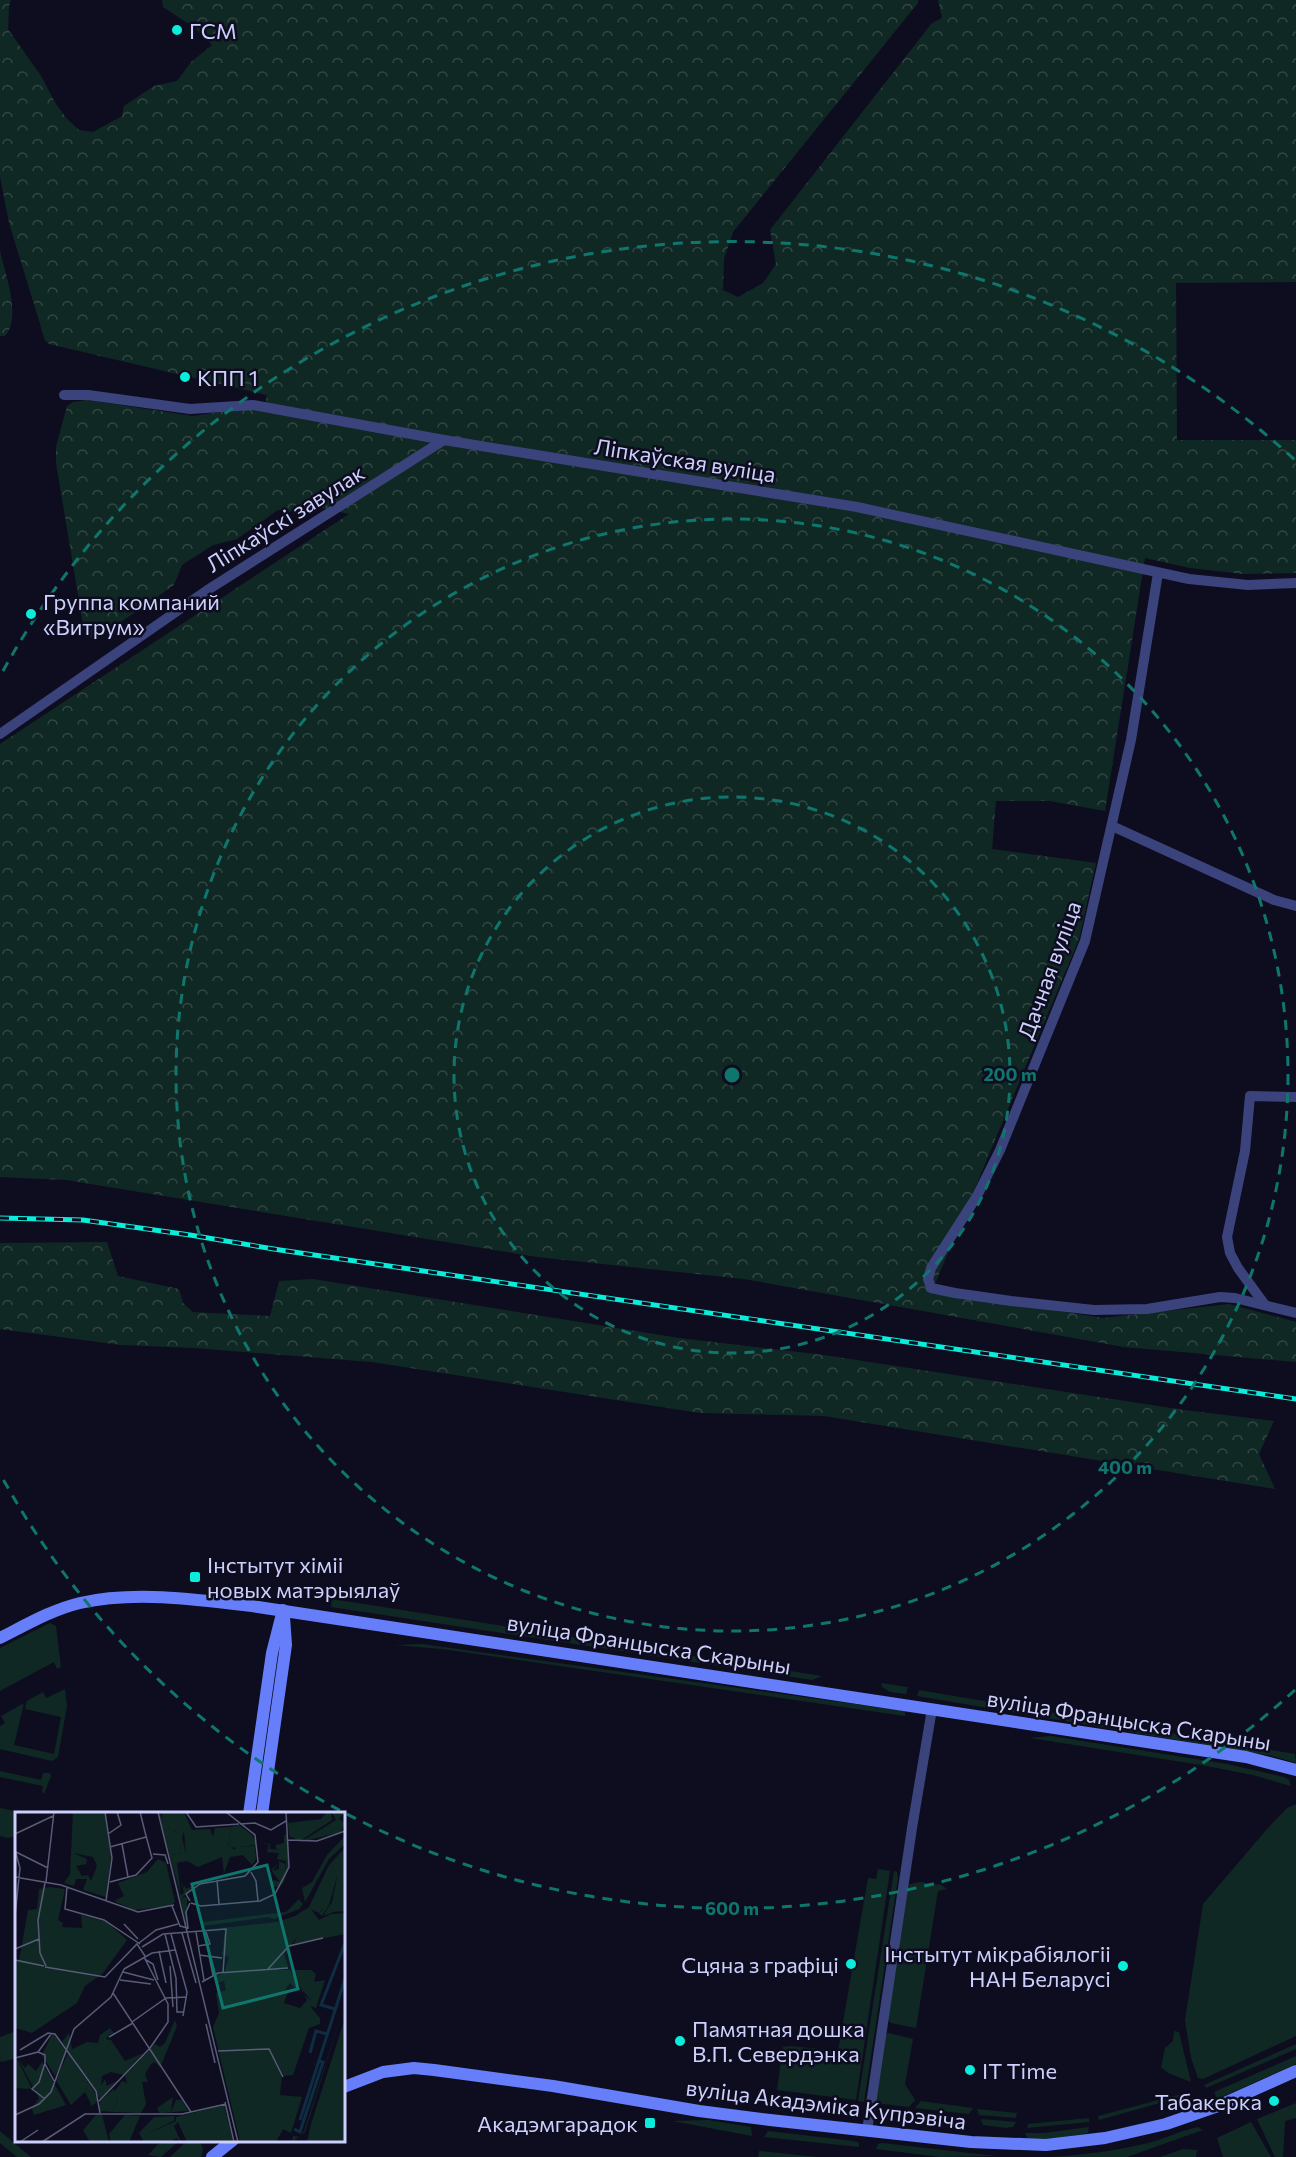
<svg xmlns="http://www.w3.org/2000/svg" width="1296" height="2157" viewBox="0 0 1296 2157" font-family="Commissioner,sans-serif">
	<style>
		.green { fill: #102823 }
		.forest { fill: url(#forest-crowns) }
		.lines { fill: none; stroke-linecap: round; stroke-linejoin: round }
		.minor { stroke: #3a437c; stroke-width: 10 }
		.secondary { stroke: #677efa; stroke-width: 12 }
		.rail-casing { stroke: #09edda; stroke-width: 5 }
		.rail { stroke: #0d0d1f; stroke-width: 3; stroke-dasharray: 9; stroke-linecap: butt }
		.ring { fill: none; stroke: #0f766e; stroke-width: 3; stroke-dasharray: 10 8 }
		.poi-dot { fill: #09edda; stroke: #0d0d1f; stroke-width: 2 }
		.labels { text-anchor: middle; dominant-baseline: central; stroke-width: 5; stroke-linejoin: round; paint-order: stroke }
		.poi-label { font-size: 22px; fill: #cdd0fd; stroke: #0d0d1f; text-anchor: start }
		.street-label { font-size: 22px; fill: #cdd0fd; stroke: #0d0d1f }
		.inset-river { fill: none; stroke: #0e2c42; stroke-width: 3 }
		.inset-road { fill: none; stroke: #5a5b78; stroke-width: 1.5 }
		.view { fill: #0f766e; fill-opacity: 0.15; stroke: #0f766e; stroke-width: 3 }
		.inset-edge { fill: none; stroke: #cdd0fd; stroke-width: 3 }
		.centre { fill: #0f766e; stroke: #0d0d1f; stroke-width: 3 }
		.ring-label { font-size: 18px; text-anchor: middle; font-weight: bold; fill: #0f766e; stroke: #0d0d1f; stroke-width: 5; stroke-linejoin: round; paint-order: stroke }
	</style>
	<defs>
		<pattern id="forest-crowns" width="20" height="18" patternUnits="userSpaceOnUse" patternTransform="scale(1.5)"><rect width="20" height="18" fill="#102823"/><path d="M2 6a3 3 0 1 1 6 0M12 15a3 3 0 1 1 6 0" fill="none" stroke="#324644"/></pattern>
	</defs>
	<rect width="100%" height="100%" fill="#0d0d1f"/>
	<g class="green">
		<polygon points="332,1599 822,1676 812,1680 331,1607"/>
		<polygon points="50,1623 56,1626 61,1667 57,1669 54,1662 0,1691 0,1648"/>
		<polygon points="422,1644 905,1711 905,1716 442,1649 395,1645"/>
		<polygon points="881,1683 908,1687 906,1694 890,1692 882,1687"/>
		<polygon points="65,1689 67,1706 58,1757 52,1761 0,1749 0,1726 5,1723 1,1716 24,1703 14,1745 54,1754 61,1717 25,1709 27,1701 43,1692 46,1698"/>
		<polygon points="919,1690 1295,1754 1296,1763 1273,1756 917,1696"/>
		<polygon points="1051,1736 1227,1764 1284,1777 1289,1780 1291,1786 1253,1775 1201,1765 1030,1738"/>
		<polygon points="0,1771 41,1780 43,1773 50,1773 51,1776 44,1794 42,1792 43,1786 0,1777"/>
		<polygon points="1296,1804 1296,2036 1203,2079 1198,2078 1191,2058 1185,2020 1203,1904 1267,1829 1287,1808"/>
		<polygon points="0,1808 25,1813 16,1814 16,1836 8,1838 0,1836"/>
		<polygon points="878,1869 890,1871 856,2100 777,2090 783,2047 791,2046 838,2051 868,1878 876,1879"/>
		<polygon points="894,1871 897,1872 898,1878 864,2102 858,2101"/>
		<polygon points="920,1882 941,1885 947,1889 938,1891 916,2028 891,2023 888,2020 907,1890 910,1884"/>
		<polygon points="16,2031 16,2058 2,2062 0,2061 0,2037"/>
		<polygon points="1174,2031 1179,2032 1191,2082 1168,2073 1161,2067 1165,2048 1173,2041"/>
		<polygon points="889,2033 913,2039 905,2084 915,2100 909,2107 874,2103 886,2034"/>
		<polygon points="1296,2044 1296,2049 1206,2088 1204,2085"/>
		<polygon points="1296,2056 1296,2064 1217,2099 1214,2092"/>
		<polygon points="1185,2093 1185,2096 1099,2120 1098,2116"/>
		<polygon points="921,2101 973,2108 969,2114 915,2108"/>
		<polygon points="1296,2103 1296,2118 1285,2121 1283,2157 1275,2157 1257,2119"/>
		<polygon points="977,2109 1017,2113 1016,2118 979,2115"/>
		<polygon points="914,2111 967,2118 964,2121 910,2115"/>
		<polygon points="1089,2118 1089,2122 1027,2128 1028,2124"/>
		<polygon points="981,2119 1016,2122 1013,2127 1006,2128 983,2125"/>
		<polygon points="708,2120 751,2127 752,2136 672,2121"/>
		<polygon points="1251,2122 1271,2157 1223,2157 1217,2138"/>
		<polygon points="1089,2127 1088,2133 1048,2140 1028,2139 1025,2133 1044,2133"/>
		<path d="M1198 2127 1203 2130 1127 2157H1049C1083 2155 1115 2151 1148 2143 1165 2139 1181 2130 1198 2127Z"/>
		<polygon points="0,2131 31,2157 17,2157 0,2143"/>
		<polygon points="768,2131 854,2141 859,2143 859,2147 764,2137"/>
		<polygon points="188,2140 200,2141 203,2149 201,2157 170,2157"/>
		<polygon points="161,2141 179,2141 161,2157 148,2155"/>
		<polygon points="882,2143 996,2156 940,2157 876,2149 878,2144"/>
		<polygon points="1183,2149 1197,2150 1196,2157 1160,2157"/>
		<polygon points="759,2151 818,2157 758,2157"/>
	</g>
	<g class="forest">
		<polygon points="0,0 11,0 9,6 8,29 41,76 56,104 67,119 79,130 93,132 122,116 124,106 154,86 177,81 191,62 212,45 195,28 163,7 162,0 918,0 918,3 733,232 724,259 723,290 738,297 763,283 776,264 770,230 932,23 942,18 938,0 1296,0 1296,282 1176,283 1177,440 1296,440 1296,573 1243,574 1190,568 1145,558 1105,811 1050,801 996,801 992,849 1096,863 1079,939 932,1291 1103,1318 1229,1304 1296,1322 1296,1362 1124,1347 744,1279 537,1257 66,1180 0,1177 0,744 349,514 303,504 290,512 278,510 237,539 213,545 182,565 174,585 98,638 85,637 56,463 56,447 67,406 73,402 87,400 193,416 265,405 267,395 49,344 45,340 9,223 0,177"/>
		<path d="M0 251C5 274 22 317 5 336H0Z"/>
		<polygon points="107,1242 118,1276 179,1289 183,1303 193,1312 270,1316 279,1281 313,1279 679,1338 824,1355 1184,1410 1274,1421 1259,1454 1275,1489 824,1416 700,1413 372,1362 194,1348 121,1345 0,1329 0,1243"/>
	</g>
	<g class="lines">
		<g class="minor">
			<polyline points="64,395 88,395 190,409 253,405 444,440 857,507 1189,579 1248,585 1296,583"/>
			<polyline points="1158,573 1131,740 1085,941 1000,1150 977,1196 931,1268 928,1279 931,1288 955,1293 1011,1301 1094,1310 1147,1309 1220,1297 1235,1298 1296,1313"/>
			<polyline points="0,734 206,591 444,440"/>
			<polyline points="1112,826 1274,900 1296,906"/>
			<polyline points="1265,1305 1238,1268 1230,1253 1227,1237 1245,1151 1250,1096 1296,1097"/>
			<polyline points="867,2131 912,1828 932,1709"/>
		</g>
		<g class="secondary">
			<path d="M0 1638C26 1625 51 1610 80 1603 136 1590 202 1600 258 1607L1246 1757 1296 1770"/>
			<polyline points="249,1814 272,1653 283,1610"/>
			<polyline points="262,1814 286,1645 284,1617"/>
			<polyline points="344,2087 383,2072 414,2068 434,2070 553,2086 699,2111 770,2120 971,2142 1046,2145 1105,2138 1166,2124 1218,2106 1296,2071"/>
			<polyline points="212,2157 233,2140"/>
		</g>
		<g class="rail-casing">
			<polyline id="rail" points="0,1218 83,1220 190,1235 280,1250 1296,1399"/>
		</g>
		<use href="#rail" class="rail"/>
	</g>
	<g class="ring">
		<circle cx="732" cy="1075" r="278"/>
		<circle cx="732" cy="1075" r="556"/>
		<path d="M1295 1690A834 834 0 0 1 3 1479M3 671A834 834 0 0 1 1295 460"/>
	</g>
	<g class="poi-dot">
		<circle cx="177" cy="30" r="6"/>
		<circle cx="185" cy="377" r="6"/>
		<circle cx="31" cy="614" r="6"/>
		<rect x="189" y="1571" width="12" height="12" rx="3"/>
		<circle cx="851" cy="1964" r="6"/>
		<circle cx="1123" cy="1966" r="6"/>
		<circle cx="680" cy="2041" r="6"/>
		<circle cx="970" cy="2070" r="6"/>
		<circle cx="1274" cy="2101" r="6"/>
		<rect x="644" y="2117" width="12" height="12" rx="3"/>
	</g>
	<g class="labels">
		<g class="poi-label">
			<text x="189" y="30">ГСМ</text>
			<text x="197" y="377">КПП 1</text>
			<text x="43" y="601">Группа компаний<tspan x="43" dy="25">«Витрум»</tspan></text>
			<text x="207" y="1564">Інстытут хіміі<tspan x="207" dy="25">новых матэрыялаў</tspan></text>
			<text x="1111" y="1953" text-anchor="end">Інстытут мікрабіялогіі<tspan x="1111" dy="25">НАН Беларусі</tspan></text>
			<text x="839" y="1964" text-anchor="end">Сцяна з графіці</text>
			<text x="692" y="2028">Памятная дошка<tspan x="692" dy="25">В.П. Севердэнка</tspan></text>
			<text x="982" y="2070">IT Time</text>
			<text x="1262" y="2101" text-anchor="end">Табакерка</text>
			<text x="638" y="2123" text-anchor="end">Акадэмгарадок</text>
		</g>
		<g class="street-label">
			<text transform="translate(685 460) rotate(9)">Ліпкаўская вуліца</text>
			<text transform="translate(285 518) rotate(-32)">Ліпкаўскі завулак</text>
			<text transform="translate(1049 970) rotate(-70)">Дачная вуліца</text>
			<text transform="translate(649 1644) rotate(9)">вуліца Францыска Скарыны</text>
			<text transform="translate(1129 1720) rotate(9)">вуліца Францыска Скарыны</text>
			<text transform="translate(826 2104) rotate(7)">вуліца Акадэміка Купрэвіча</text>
		</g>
	</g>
	<g transform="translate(15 1812)">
		<rect width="330" height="330" fill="#0d0d1f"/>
		<path d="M144 0 148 7 147 0 153 1 154 17 160 18V21L163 19 158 0 163 13V6L170 15 167 26 171 41 164 42 166 33 160 30 161 44 158 41 156 47 165 83 169 81 165 67 169 77V73L171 77 182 72 167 86 170 85 172 86V115ZM269 23H272L274 55 269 70 256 85 263 75 254 73 259 68 265 70 256 58 263 52 258 59 264 57V49L270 52V60L271 49 262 47 264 41 252 40 254 33 247 31 255 32V37H260L256 38 267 37H261V33L269 31ZM330 191 290 320 277 330 278 324 284 325 289 319ZM99 277 103 289 98 300 85 299V289Z" fill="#102823"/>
		<path d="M58 0H90L96 43 91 85 68 78 72 67H61L59 74 49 71 55 62ZM58 41 78 45 82 54 76 69 73 63 67 64 61 54 71 52 72 47ZM312 0H316L317 8 285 29 274 24 273 11 306 7ZM317 0H330L324 7 330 11 326 20 286 30 321 8ZM168 3 175 18 195 17 198 25 200 16 216 15 213 35 221 38 219 35 240 34 241 47 237 53 228 43 215 45 209 61 207 45 183 55 172 49 162 51 166 83 156 47 157 41 161 44 158 32 162 28 166 34 164 42 171 41 169 20 163 19 160 23 164 25 159 23ZM330 24V32L314 47 290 90 287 76 297 70 312 43ZM330 36V99L319 100 308 104 317 90 323 61 314 93 307 104 304 102 311 93 304 101 296 97 304 108 316 102 330 101V122L278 132 283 124 269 142 273 155 262 158H275L279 165 278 158H296L301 162 299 170 310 168 301 196 295 194 305 206V212L294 216 278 263 269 264 251 233 267 264 265 283 287 285 276 321 268 317 261 330H225L198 215 204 201 201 181 211 178 209 169 202 171 200 163 209 162 214 145 207 143 210 117 188 118 262 110 280 104 294 95 314 53ZM280 165 287 178 286 183 288 179 297 189 289 183 292 188 285 196 269 191 273 180 270 178 275 171 282 179ZM143 47 151 51 160 90 155 94 119 98 99 89 109 84 103 71 132 60ZM34 75 50 77 43 108 48 111 47 115 67 116 66 103 92 110 112 128 88 161 70 174 62 191 17 221 0 216V149H4L13 98 22 97 24 77ZM284 87 288 92 284 97 259 107 253 105 189 114 188 110 271 100ZM330 206V330H292L296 312ZM160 208 162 214 145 256 140 250 136 252 130 262 133 270H127L131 292 126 301 98 300 103 289 99 280 107 269 112 271 110 264 140 232 145 235 150 231ZM95 216 100 223 95 222 91 227 96 228 110 249 128 241 108 263 96 260 87 264 86 274 90 267 92 274 104 268 85 287 47 230 54 221 57 237 72 230 83 231 85 223ZM38 220 52 240 40 264 27 243ZM53 241 79 279 83 289 77 294 70 280 56 293 41 268ZM0 247H2L17 277 0 276ZM3 247 10 256 13 252 21 259 27 250 51 293 19 303 17 297 24 286ZM158 285 156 300 161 288H167L173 299 146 301 144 300 142 296ZM209 293 218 330H172L163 310 159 314 166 330 161 326 156 330H129L124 321 139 305 159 304 160 308 130 323 161 309V305ZM82 302 87 303 94 330H75L68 318ZM110 303 125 304 114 330H96L94 322Z" fill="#102823" fill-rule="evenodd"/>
		<path d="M149 0H169L177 18 155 19ZM224 13 237 23 242 33 213 36 216 15ZM13 152 62 162 56 193 34 209 5 191Z" fill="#102823"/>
		<path class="inset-river" d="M320 197 306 193 330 131M295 241 301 219 312 222M285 308 330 167M279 317 285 320 308 250 304 249"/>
		<path class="inset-road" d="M90 0 97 46 91 89M125 0 130 20M143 0 223 330M171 0 181 15 224 12M225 12 240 11 256 18 271 9M0 22 38 4M93 22 106 13 102 0M273 28 302 29 330 19M107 32 113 65M95 35 131 25M0 38 5 56 0 104M1 40 33 56M138 42 150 43 153 52M236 60 241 69 243 89M0 65 46 73 123 100 159 93M202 68 204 92M31 70 39 0M95 70 121 63 137 46 130 20M30 71 23 108 25 141 31 154M52 75 50 97 89 108 125 132M175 89 171 82 185 72 230 64 243 50 240 23 211 0M176 91 186 94 245 89 260 82 274 55 271 0M157 94 165 114 173 116 171 100 175 91M109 112 123 127M181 120 189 168M167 121 181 171M150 122 161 166 162 200H169M156 122 172 180 168 204M124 131 141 118 163 112M183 134 195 132 191 120M127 135 148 122 211 117 208 161M0 137 24 127M144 139 151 171M184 143 207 146M194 144 198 163M0 148 29 154M131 148 138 152 143 168M155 154 158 195M30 155 90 165 122 132 130 144M109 157 137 141 160 138M252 158 274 134 308 126M108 160 139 168M105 168 136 172M187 170 203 161 273 156M98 181 176 300M117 210 151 186 171 185M191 212 200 251M94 225 118 211M5 238 33 221 40 222 81 279 85 301M203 239 254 237 268 265M23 240 30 243V251L24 270 17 277 30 287M0 246 23 240 36 222M30 252 39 269M84 289 135 236 153 210V192L129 145M210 290 219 330M0 303 24 292 36 280 59 217 96 185 109 157M5 330 23 318M27 330 70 302H167L211 292"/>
		<path class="view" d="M252 53 283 177 208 196 177 72Z"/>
		<rect width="330" height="330" class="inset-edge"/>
	</g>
	<circle cx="732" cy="1075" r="9" class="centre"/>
	<g class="ring-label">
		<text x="1010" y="1081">200 m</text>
		<text x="1125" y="1474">400 m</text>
		<text x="732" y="1915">600 m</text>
	</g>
</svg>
